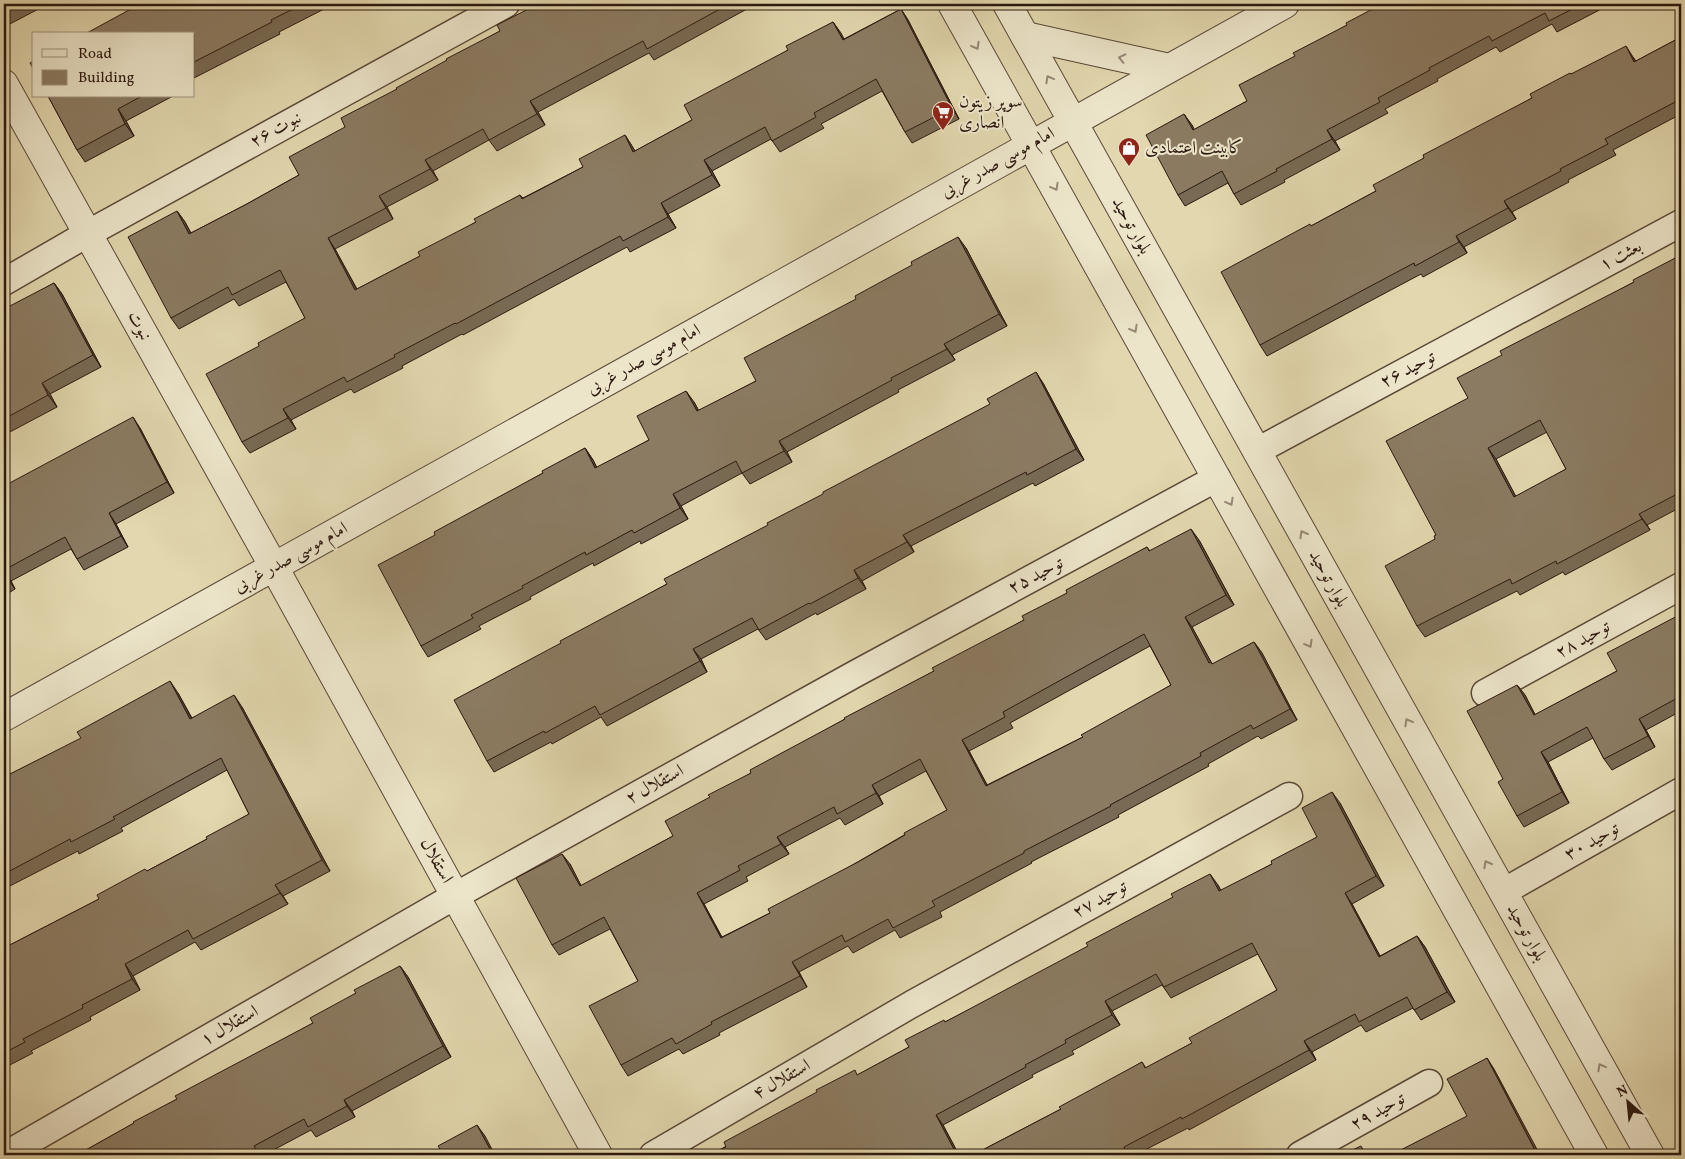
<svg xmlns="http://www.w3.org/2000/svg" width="1685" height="1159" viewBox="0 0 1685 1159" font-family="Vollkorn,Amiri,serif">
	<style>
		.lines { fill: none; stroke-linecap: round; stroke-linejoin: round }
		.minor-casing { stroke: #5a4837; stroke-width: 29 }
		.tertiary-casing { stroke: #5a4837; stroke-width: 30 }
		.minor { stroke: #ece5ca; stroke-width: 26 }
		.tertiary { stroke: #ece5ca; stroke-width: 28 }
		.wall { fill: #786a54; stroke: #2c180f; fill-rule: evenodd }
		.shaded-wall { fill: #615645; stroke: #2c180f }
		.building { fill: #8b7b62; stroke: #2c180f; fill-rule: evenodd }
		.oneway { stroke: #968976 }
		.labels { text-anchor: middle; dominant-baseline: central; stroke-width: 4; stroke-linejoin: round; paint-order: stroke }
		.poi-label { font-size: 18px; fill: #2c180f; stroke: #ece5ca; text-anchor: start }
		.street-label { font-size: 18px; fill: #2c180f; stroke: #ece5ca }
	</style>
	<rect width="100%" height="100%" fill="#e2d7ae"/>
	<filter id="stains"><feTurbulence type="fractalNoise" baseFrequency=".004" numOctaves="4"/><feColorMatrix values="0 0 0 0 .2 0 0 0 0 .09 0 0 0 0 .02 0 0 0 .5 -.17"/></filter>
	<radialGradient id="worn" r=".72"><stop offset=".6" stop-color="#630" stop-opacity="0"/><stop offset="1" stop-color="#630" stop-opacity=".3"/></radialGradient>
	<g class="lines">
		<g class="minor-casing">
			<g id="minor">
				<polyline points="4,282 87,234 506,4"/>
				<polyline points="1257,451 1681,223"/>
				<polyline points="1485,693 1681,586"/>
				<polyline points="1503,892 1681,791"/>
				<polyline points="5,1155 455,896 855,674 1217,478"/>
				<polyline points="653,1155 912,1004 1289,796"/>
				<polyline points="1300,1155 1429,1083"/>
			</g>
		</g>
		<g class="tertiary-casing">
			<g id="tertiary">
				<polyline points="952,4 1594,1155"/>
				<polyline points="1007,4 1650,1155"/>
				<polyline points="1025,36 1169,68"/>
				<polyline points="4,84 274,567 598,1155"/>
				<polyline points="4,717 1285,4"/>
			</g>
		</g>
		<use href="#minor" class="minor"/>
		<use href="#tertiary" class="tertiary"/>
	</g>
	<g class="wall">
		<polygon points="4,4 48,4 6,26 4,24"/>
		<polygon points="140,4 334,4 279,32 280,34 194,78 194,34"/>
		<polygon points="538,4 756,4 654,60 649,53 538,112 545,125 497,151 489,140 433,171 438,180 387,207 393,219 335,249 357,289 420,256 520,195 523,198 583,167 625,135 635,151 692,120 788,50 833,22 844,39 901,9 908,20 959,119 912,143 905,132 882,91 821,124 824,128 780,152 771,139 712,171 720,186 668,214 676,228 630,252 627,247 463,335 462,334 402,366 403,368 354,393 351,389 291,420 296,429 250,453 242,442 259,346 305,318 286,282 239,306 234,299 179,329 171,318 177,211 185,222 191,233 245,205 299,175 345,127 397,89 500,31"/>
		<polygon points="1382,4 1611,4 1557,32 1552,24 1500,52 1496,47 1437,79 1438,81 1385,109 1388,113 1335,141 1340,150 1284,180 1285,182 1241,205 1234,194 1228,183 1185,206 1178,195 1192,125 1194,130 1247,101 1295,56"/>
		<polygon points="1681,37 1681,114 1613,150 1616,155 1568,180 1569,182 1512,212 1516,219 1464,247 1467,253 1423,277 1421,274 1267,356 1260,345 1311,226 1376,191 1424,158 1532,98 1571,74 1633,57 1636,61"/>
		<polygon points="48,96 173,96 126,121 134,136 85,162 77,150"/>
		<polygon points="966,248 1007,326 952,355 955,360 898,390 899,392 787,452 792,462 750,484 742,473 681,506 688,519 641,544 640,541 594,566 593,563 530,597 531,599 479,626 481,629 428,657 421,646 435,535 543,473 585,448 593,460 597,468 649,440 694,402 699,411 756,381"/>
		<path d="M1681 255V507L1647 525 1650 530 1565 575 1563 572 1520 595 1517 591 1425 637 1417 626 1436 535 1468 398 1502 355 1634 282ZM1547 432 1566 469 1516 497 1496 459Z"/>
		<polygon points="54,283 62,294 101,367 50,394 57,407 8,433 4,428 4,312"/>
		<polygon points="1043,383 1084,460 1035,486 1033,483 911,546 914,552 862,581 866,589 817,615 816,613 766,640 758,629 701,659 707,672 607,726 601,717 552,744 551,742 494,772 487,761 561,643 667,584"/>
		<polygon points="140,428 174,493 116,524 128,547 84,570 77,559 71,549 11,581 15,589 4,596 4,486"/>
		<path d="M1199 540 1234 605 1192 627 1211 662 1213 664 1254 642 1262 653 1297 720 1261 739 1258 736 1208 764 1209 766 1118 815 1119 817 1031 862 1032 863 940 912 942 917 900 938 895 930 853 953 848 946 799 972 807 987 719 1033 720 1035 683 1054 679 1049 628 1076 621 1065 638 981 610 929 559 955 552 945 570 864 581 886 673 836 710 797 751 773 845 719 934 671 1024 620 1067 593 1147 547 1150 551ZM1150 646 1171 685 1083 737 987 785 969 751 1013 728 1010 723ZM926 771 947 810 770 913 722 937 704 904 748 881 746 877 789 854 785 847 840 818 845 825 883 804 879 796Z"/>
		<polygon points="1681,614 1681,711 1646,730 1655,747 1612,770 1604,759 1593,738 1548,762 1569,803 1524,827 1517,816 1503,779 1517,685 1525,695 1535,715 1617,671"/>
		<polygon points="178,693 192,718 242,707 330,871 283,896 288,904 201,950 195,942 133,976 140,990 90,1017 91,1020 31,1051 33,1053 4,1068 4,948 99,899 147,871 207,839 249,814 227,770 121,828 123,831 79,854 78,851 4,889 4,777"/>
		<polygon points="1340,803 1384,886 1352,904 1380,956 1417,936 1425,947 1455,1002 1421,1020 1413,1008 1366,1032 1361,1025 1312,1052 1316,1060 1189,1130 1188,1128 1135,1155 973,1155 1061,1109 1142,1062 1146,1068 1192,1043 1277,990 1258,954 1171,998 1162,985 1112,1011 1120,1025 1072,1051 1074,1054 1032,1075 1033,1077 943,1125 959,1155 710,1155 909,1047 945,1022 1218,885 1221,891 1272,864 1317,837"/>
		<polygon points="400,966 408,977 451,1057 352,1111 355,1117 316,1137 311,1130 264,1155 77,1155 313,1023 356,993"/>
	</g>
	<g class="shaded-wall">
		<polygon points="901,9 908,20 959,119 952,108"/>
		<polygon points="833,22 841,33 850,51 843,40"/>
		<polygon points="1626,46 1633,57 1642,73 1634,62"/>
		<polygon points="530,101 538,112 545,125 537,114"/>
		<polygon points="118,109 126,121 134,136 125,124"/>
		<polygon points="1184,114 1192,125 1200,141 1193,130"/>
		<polygon points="1327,130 1335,141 1340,150 1332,139"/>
		<polygon points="625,135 632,146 641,162 633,152"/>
		<polygon points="425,160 433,171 438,180 430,169"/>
		<polygon points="704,160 712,171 720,186 712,175"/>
		<polygon points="379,196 387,207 393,219 386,208"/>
		<polygon points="1504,201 1512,212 1516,219 1508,208"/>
		<polygon points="661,203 668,214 676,228 668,217"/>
		<polygon points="177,211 185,222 197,245 189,234"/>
		<polygon points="1456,236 1464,247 1467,253 1459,242"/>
		<polygon points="958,237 966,248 1007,326 999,314"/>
		<polygon points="328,238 335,249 363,301 355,290"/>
		<polygon points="54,283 62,294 101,367 93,355"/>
		<polygon points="944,344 952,355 955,360 947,349"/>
		<polygon points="1036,372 1043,383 1084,460 1076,449"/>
		<polygon points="42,383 50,394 57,407 48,395"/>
		<polygon points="686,391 694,402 705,423 697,411"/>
		<polygon points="283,409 291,420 296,429 288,418"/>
		<polygon points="133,417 140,428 174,493 167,482"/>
		<polygon points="779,441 787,452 792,462 784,451"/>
		<polygon points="585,448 593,460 603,480 595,468"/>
		<polygon points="1488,448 1496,459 1522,508 1514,497"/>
		<polygon points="673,494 681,506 688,519 680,508"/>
		<polygon points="109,513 116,524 128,547 121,536"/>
		<polygon points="1639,514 1647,525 1650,530 1642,519"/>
		<polygon points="1191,529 1199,540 1234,605 1226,595"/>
		<polygon points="903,535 911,546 914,552 907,542"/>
		<polygon points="854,570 862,581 866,589 858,578"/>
		<polygon points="4,571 11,581 15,589 8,579"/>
		<polygon points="1185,617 1192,627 1217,673 1209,663"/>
		<polygon points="1254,642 1262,653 1297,720 1290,709"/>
		<polygon points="693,649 701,659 707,672 700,661"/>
		<polygon points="170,681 178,693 198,730 190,719"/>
		<polygon points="1517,685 1525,695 1541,726 1534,715"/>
		<polygon points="234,695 242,707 330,871 322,860"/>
		<polygon points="1639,719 1646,730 1655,747 1648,736"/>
		<polygon points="962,740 969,751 993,796 986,786"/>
		<polygon points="1541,752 1548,762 1569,803 1562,792"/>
		<polygon points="872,785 879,796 883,804 876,793"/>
		<polygon points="1332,792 1340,803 1384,886 1376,876"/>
		<polygon points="777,837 785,847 789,854 781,844"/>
		<polygon points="562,854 570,864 587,897 580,886"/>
		<polygon points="1210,874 1218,885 1227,902 1219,891"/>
		<polygon points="275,885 283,896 288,904 280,893"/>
		<polygon points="697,893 704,904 728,949 721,938"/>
		<polygon points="1345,893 1352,904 1386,967 1379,957"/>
		<polygon points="1417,936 1425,947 1455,1002 1447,992"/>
		<polygon points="792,962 799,972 807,987 800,976"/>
		<polygon points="125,964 133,976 140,990 132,979"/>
		<polygon points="400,966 408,977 451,1057 443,1046"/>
		<polygon points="1105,1001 1112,1011 1120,1025 1112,1015"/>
		<polygon points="1304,1041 1312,1052 1316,1060 1309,1050"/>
		<polygon points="1487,1058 1494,1069 1540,1155 1538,1155 1537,1154"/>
		<polygon points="344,1100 352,1111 355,1117 347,1106"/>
		<polygon points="936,1115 943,1125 959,1155 957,1155"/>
		<polygon points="477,1125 485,1136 495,1155 493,1155"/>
	</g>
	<g class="building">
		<polygon points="4,4 17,4 4,11"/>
		<polygon points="140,4 303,4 271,20 272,22 194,62 194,34 85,34"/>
		<polygon points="538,4 729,4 647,49 643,41 530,101 537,114 489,140 483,129 425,160 430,169 379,196 386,208 328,238 355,290 420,256 418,252 476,222 474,219 520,195 522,199 583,167 579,159 625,135 633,152 692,120 684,105 788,50 786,46 833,22 843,40 901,9 952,108 905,132 876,79 814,113 816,117 772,141 765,127 704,160 712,175 661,203 668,217 623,241 620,236 456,324 455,323 394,355 395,357 347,382 344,377 283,409 288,418 242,442 206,374 259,346 258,343 305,318 280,270 232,295 228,287 171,318 128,237 177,211 189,234 245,205 299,175 289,157 345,127 341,118 397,89 396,88 447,60 446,59 500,31 497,25"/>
		<polygon points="1382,4 1582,4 1549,21 1545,13 1492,41 1489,36 1429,68 1430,70 1378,98 1380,102 1327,130 1332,139 1276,169 1277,171 1234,194 1222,171 1178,195 1146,135 1184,114 1193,130 1247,101 1239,85 1295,56 1293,53 1347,25 1346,23"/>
		<polygon points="1681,37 1681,110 1677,101 1605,139 1608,144 1560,169 1561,171 1504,201 1508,208 1456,236 1459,242 1415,266 1414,263 1260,345 1221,272 1310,224 1311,226 1376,191 1373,185 1424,158 1423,155 1532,98 1530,94 1570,73 1571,74 1626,46 1634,62"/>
		<polygon points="34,61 34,70 30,63"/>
		<polygon points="48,96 142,96 118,109 125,124 77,150"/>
		<polygon points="958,237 999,314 944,344 947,349 891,378 892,380 779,441 784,451 742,473 736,461 673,494 680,508 634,533 632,530 586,555 585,552 522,586 523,588 471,615 473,618 421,646 378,565 435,535 434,532 543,473 542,471 585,448 595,468 649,440 637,416 686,391 697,411 756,381 744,358 856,299 855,296 912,265 911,262"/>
		<path d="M1681 255V492L1639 514 1642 519 1557 564 1556 561 1512 584 1510 579 1417 626 1385 566 1435 539 1434 536 1436 535 1386 441 1468 398 1457 378 1502 355 1500 351 1634 282 1633 280ZM1540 420 1566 469 1514 497 1488 448Z"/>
		<polygon points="54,283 93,355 42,383 48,395 4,419 4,312 9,309 8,307"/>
		<polygon points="1036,372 1076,449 1027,475 1026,472 903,535 907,542 854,570 858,578 810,604 809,603 759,630 752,618 693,649 700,661 600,715 595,706 545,733 544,731 487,761 454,700 561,643 560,641 667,584 664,579 768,525 767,523 823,494 823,492 990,404 987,399"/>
		<polygon points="133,417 167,482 109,513 121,536 77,559 65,537 4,570 4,486"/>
		<path d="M1191 529 1226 595 1185 617 1209 663 1211 662 1212 664 1254 642 1290 709 1253 729 1251 725 1200 753 1201 756 1110 805 1111 806 1024 851V853L932 901 935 906 893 928 888 919 845 942 842 935 792 962 800 976 711 1022 712 1024 676 1044 672 1038 621 1065 589 1006 638 981 604 917 552 945 516 878 562 854 580 886 673 836 665 821 710 797 708 795 751 773 750 770 845 719 844 718 934 671 932 668 1024 620 1022 616 1067 593 1066 590 1147 547 1149 551ZM1144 634 1171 685 1081 735 1083 737 986 786 962 740 1005 717 1003 712ZM920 759 947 810 904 833 905 835 858 862 768 909 770 913 721 938 697 893 740 870 738 866 781 844 777 837 834 807 837 814 876 793 872 785Z"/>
		<polygon points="4,571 8,579 4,581"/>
		<polygon points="1681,614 1681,696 1639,719 1648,736 1604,759 1587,727 1541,752 1562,792 1517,816 1498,782 1503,779 1467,711 1517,685 1534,715 1617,671 1607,653"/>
		<polygon points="170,681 190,719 234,695 322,860 275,885 280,893 193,939 188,930 125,964 132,979 82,1005 83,1008 23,1039 25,1042 4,1053 4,948 99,899 97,895 145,869 147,871 207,839 206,837 249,814 221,758 113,817 115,819 71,842 70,839 4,874 4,777 81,738 77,732"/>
		<polygon points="1332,792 1376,876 1345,893 1379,957 1417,936 1447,992 1414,1010 1407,997 1359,1022 1355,1014 1304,1041 1309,1050 1182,1119 1181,1117 1124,1147 1126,1152 1121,1155 973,1155 1061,1109 1059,1107 1142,1062 1145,1068 1192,1043 1189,1038 1277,990 1252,943 1164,987 1156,974 1105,1001 1112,1015 1065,1040 1066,1043 1025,1065 1026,1067 936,1115 957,1155 710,1155 726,1147 724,1142 817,1092 816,1090 855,1070 857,1075 909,1047 905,1040 944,1020 945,1022 1088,946 1086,943 1173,897 1171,894 1210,874 1219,891 1272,864 1271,861 1317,837 1302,808"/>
		<polygon points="400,966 443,1046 344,1100 347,1106 308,1127 304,1119 254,1146 260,1155 77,1155 134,1123 133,1122 177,1099 175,1096 313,1023 310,1018 356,993 354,990"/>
		<polygon points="1487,1058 1537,1154 1535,1155 1391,1155 1467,1116 1447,1079"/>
		<polygon points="477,1125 493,1155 428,1155 440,1149 438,1146"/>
		<polygon points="1361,1146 1366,1155 1342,1155"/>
	</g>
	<defs><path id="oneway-chevron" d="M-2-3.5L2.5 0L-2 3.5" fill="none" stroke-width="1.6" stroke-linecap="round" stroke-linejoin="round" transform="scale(1.25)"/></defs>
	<g class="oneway">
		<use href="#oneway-chevron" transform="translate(976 46) rotate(61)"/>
		<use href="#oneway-chevron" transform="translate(1122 58) rotate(-167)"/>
		<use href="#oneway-chevron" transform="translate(1049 79) rotate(-119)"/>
		<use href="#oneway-chevron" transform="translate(1055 187) rotate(61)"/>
		<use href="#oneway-chevron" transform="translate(1134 329) rotate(61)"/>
		<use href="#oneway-chevron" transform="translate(1230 502) rotate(61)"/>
		<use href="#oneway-chevron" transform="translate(1303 534) rotate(-119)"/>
		<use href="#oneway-chevron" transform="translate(1309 644) rotate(61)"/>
		<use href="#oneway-chevron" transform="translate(1408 722) rotate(-119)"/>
		<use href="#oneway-chevron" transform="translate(1487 864) rotate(-119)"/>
		<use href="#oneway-chevron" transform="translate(1601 1067) rotate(-119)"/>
	</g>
	<defs>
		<g id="supermarket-pin" transform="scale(1.125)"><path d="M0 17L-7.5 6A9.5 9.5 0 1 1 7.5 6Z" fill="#8f2418" stroke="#ece5ca"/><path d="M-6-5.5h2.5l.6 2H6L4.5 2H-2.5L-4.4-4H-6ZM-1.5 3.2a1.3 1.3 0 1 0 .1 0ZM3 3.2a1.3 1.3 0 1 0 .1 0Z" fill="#fff"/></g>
		<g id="shop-pin" transform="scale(1.125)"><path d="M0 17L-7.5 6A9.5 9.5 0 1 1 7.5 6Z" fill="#8f2418" stroke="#ece5ca"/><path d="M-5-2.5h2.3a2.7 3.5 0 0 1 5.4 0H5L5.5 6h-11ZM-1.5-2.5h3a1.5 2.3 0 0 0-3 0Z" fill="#fff"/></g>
	</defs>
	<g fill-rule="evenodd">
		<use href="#supermarket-pin" x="943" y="112"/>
		<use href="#shop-pin" x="1129" y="148"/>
	</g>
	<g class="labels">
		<g class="poi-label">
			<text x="959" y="102">سوپر زیتون<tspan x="959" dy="21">انصاری</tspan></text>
			<text x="1145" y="148">کابینت اعتمادی</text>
		</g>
		<g class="street-label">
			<text transform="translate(276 130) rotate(-29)">نبوت ۲۶</text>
			<text transform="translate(998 163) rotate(-29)">امام موسی صدر غربی</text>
			<text transform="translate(1131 226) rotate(61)">بلوار توحید</text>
			<text transform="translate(1621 256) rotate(-28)">بعثت ۱</text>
			<text transform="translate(139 326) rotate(61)">نبوت</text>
			<text transform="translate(644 360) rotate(-29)">امام موسی صدر غربی</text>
			<text transform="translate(1408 370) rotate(-28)">توحید ۲۶</text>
			<text transform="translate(291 558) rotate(-29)">امام موسی صدر غربی</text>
			<text transform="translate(1036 576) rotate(-28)">توحید ۲۵</text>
			<text transform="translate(1328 579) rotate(61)">بلوار توحید</text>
			<text transform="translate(1583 640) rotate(-29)">توحید ۲۸</text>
			<text transform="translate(655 785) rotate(-29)">استقلال ۲</text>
			<text transform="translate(1592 842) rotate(-29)">توحید ۳۰</text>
			<text transform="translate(436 861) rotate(61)">استقلال</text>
			<text transform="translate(1100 900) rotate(-29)">توحید ۲۷</text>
			<text transform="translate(1526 933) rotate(61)">بلوار توحید</text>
			<text transform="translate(230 1026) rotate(-30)">استقلال ۱</text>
			<text transform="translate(782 1080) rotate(-30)">استقلال ۴</text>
			<text transform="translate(1378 1112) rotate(-29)">توحید ۲۹</text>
		</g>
	</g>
	<rect width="1685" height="1159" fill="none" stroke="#e2d7ae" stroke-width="20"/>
	<rect x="5" y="5" width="1675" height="1149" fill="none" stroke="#2c180f" stroke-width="2.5"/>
	<rect x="10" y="10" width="1665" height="1139" fill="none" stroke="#2c180f"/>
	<rect x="32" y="32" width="162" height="65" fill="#ece5ca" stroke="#9f937f"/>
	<rect x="42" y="49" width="25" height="8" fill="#ece5ca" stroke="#9f937f"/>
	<text x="78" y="58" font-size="15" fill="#2c180f">Road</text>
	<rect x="42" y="70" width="25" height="15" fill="#8b7b62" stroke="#9f937f"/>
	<text x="78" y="82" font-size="15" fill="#2c180f">Building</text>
	<g transform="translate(1628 1102) rotate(333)" stroke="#ece5ca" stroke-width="4" paint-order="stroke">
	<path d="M0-4L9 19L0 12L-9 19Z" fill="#2c180f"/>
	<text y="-8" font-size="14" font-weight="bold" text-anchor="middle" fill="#2c180f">N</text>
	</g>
	<rect width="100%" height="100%" filter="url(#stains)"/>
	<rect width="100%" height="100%" fill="url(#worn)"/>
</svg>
